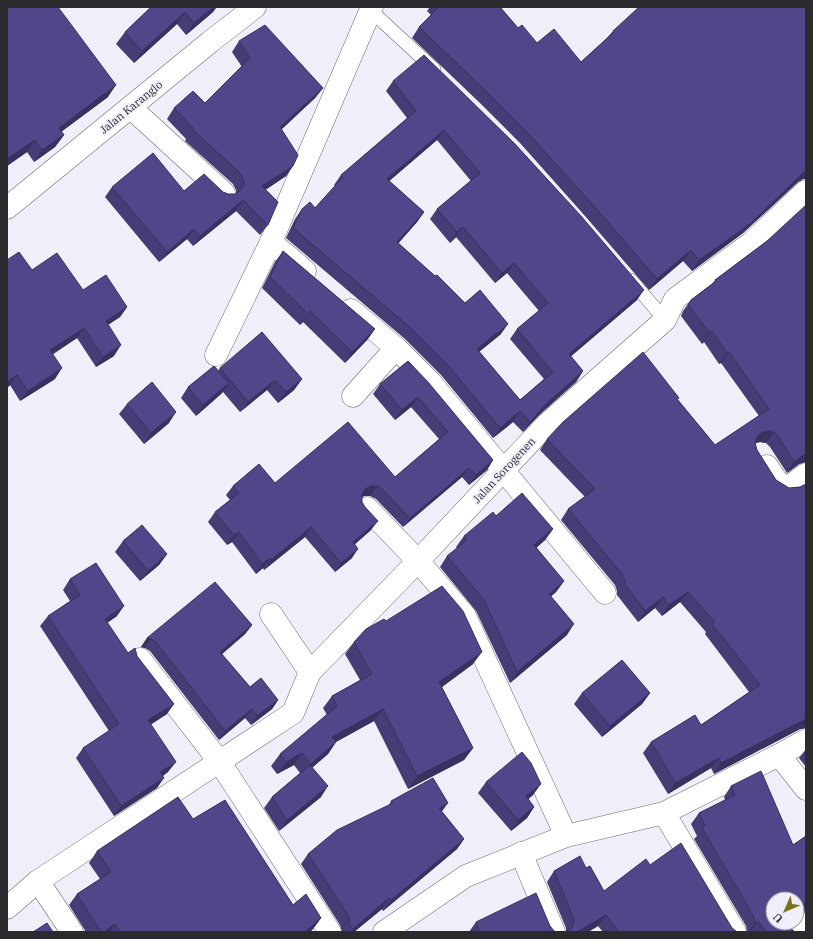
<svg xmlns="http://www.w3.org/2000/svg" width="813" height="939" viewBox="0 0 813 939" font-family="'IBM Plex Serif',serif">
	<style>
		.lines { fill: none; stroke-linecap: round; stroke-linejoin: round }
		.lane-casing { stroke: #6c6c74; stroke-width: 14 }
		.street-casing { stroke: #6c6c74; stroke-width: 23 }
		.lane { stroke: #fff; stroke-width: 13 }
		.street { stroke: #fff; stroke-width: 22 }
		.wall { fill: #443d76; fill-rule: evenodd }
		.shaded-wall { fill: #373260 }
		.building { fill: #4f4789; stroke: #373260; fill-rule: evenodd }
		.labels { text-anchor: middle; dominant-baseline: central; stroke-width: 4; stroke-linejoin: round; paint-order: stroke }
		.street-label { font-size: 11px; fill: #2b2b2f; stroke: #efeef9 }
	</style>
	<rect width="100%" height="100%" fill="#efeef9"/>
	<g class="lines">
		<g class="lane-casing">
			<g id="lane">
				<polyline points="370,10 434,69"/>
				<polyline points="631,280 665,320"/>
			</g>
		</g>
		<g class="street-casing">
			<g id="street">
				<polyline points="131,108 224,193"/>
				<polyline points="7,208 210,42 255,7"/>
				<polyline points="271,242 305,271"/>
				<polyline points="351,310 396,348 431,383 605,593"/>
				<polyline points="216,355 271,242 372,7"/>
				<polyline points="353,396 396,348"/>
				<polyline points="767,466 777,481 784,487 790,486 806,474"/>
				<polyline points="367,508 418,561 465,616 566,836"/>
				<polyline points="271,614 310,672"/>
				<polyline points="140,659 219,761 330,932"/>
				<polyline points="779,755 806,789"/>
				<polyline points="664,813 735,932"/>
				<polyline points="521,853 554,932"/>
				<polyline points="7,908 38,881"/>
				<polyline points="72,932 38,881 293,713 310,672 418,561 547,424 665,320 675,299 751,243 806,191"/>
				<polyline points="384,932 466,876 566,836 664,813 779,755 806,740"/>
				<polyline points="793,932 806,924"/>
			</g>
		</g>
		<use href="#lane" class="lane"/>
		<use href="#street" class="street"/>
	</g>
	<g class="wall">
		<polygon points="7,7 108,97 61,132 64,135 55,147 34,162 27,152 7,166"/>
		<polygon points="151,7 213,12 186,35 177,24 134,63 116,44 125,32"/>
		<polygon points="430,7 500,7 518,28 537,43 581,62 607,38 613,31 806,7 806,179 803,179 798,182 743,233 692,271 683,261 649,290 585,216 520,143 482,105 412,38 419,27 431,15 427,11"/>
		<polygon points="239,41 323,88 315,98 281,130 293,166 286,176 265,190 268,225 260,235 236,211 193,246 187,239 159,262 105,197 112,187 184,191 223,192 228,194 236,194 236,190 233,184 185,141 186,139 167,119 174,108 205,103 242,67 232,52"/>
		<path d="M393 81 637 300 571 356 583 371 576 382 539 415 523 432 513 422 493 438 441 375 405 339 286 238 295 219 302 209 315 208 335 186 334 185 341 175 407 118 386 91ZM437 140 471 181 437 209 430 219 450 243 456 237 495 283 507 273 539 311 517 329 510 339 544 379 520 400 479 352 501 334 465 303 398 243 417 222 424 212 389 181Z"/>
		<polygon points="767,241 805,462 799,464 787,473 770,447 766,443 760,442 755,443 757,450 776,480 789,488 800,487 806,484 806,728 800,729 714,774 711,768 668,794 643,753 651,742 701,725 749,692 705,634 706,632 680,602 662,616 655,608 638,622 617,595 617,591 615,585 561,520 568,509 585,497 540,450 547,439 678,400 715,445 759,416 721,363 719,364 704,342 702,344 681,316 683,311 691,300 713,283 715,280"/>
		<polygon points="283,251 375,329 367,340 345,363 303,322 300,325 262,288 275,262"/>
		<polygon points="7,260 32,270 83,290 127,307 120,317 108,325 114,356 96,367 77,338 52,354 55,379 20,401 10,385 7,388"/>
		<polygon points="408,361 493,460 487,470 469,485 462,477 403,527 376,499 370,496 364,496 362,497 362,502 371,530 355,544 352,558 335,572 305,537 264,570 263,568 256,574 232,542 227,545 208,522 215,512 230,500 226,495 233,486 395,477 439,439 411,407 395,420 373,394 380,384"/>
		<polygon points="220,368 302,379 294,390 278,403 267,390 240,412 223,392 221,394 196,416 181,398 188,387 218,371"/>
		<polygon points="127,404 169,423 144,444 119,414"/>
		<polygon points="496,516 553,529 545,540 536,548 564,581 556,592 551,596 567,635 510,683 476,611 440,567 447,556 457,548 456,547 464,536"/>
		<polygon points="123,541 167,554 159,565 140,581 115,552"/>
		<polygon points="70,579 117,616 107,623 128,653 137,656 167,714 151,724 168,772 163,776 157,788 114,816 76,758 83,748 109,731 40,626 48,616 70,601 63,590"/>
		<polygon points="386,621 473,664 442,687 473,748 464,760 408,789 374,721 336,742 328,754 312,768 321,797 279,831 264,808 272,797 300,773 294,765 277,774 271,766 280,754 327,715 323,708 332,696 360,680 345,654 354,642"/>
		<polygon points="252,625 245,634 222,654 250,687 278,700 272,709 251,725 245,718 219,740 150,651 145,648 141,647 147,638"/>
		<polygon points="582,693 650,693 642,704 602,737 574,704"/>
		<polygon points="806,749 806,767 799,758"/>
		<polygon points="486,782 533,795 528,799 534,807 527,818 511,831 478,793"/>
		<polygon points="731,786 793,845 806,836 806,912 799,913 797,915 797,899 773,899 790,928 795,932 747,932 746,926 694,839 697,836 691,824 699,813 725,800 724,797"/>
		<polygon points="391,801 442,812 464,839 457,849 383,911 382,909 354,932 342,932 340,925 301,864 308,854 389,805"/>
		<polygon points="193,819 293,905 321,918 313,929 310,932 86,932 69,905 77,894 100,879 89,863 97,851"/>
		<polygon points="650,865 732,928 737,932 603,932 598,926 588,932 566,932 566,928 547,882 554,871 586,868 604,891"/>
		<polygon points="476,922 550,926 554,931 557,932 469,932"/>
	</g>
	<g class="shaded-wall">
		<polygon points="213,7 217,7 213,12 186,35 194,23"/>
		<polygon points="185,12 177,24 134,63 142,51"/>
		<polygon points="116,85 108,97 50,140 59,128"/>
		<polygon points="323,88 315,98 272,138 280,127"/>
		<polygon points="444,130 437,140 380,189 387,179"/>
		<polygon points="64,135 55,147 34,162 42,150"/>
		<polygon points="35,140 27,152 7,166 7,159"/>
		<polygon points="293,166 286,176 255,197 262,186"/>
		<polygon points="806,170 806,179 803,179 798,182 743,233 692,271 699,260"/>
		<polygon points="243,200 236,211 193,246 200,236"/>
		<polygon points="424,212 417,222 390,253 397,242"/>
		<polygon points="463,227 456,237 450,243 457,232"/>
		<polygon points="194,229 187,239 159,262 167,252"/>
		<polygon points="691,250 683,261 649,290 657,279"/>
		<polygon points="514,263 507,273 495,283 502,273"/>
		<polygon points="644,290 637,300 562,364 569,354"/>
		<polygon points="127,307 120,317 98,331 106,321"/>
		<polygon points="310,311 303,322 300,325 308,314"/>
		<polygon points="508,324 501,334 470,359 477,349"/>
		<polygon points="84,328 77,338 43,361 50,350"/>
		<polygon points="375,329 367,340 345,363 352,352"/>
		<polygon points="712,331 704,342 702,344 710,333"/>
		<polygon points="121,345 114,356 96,367 103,357"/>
		<polygon points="729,352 721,363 719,364 727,353"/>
		<polygon points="62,368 55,379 20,401 28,391"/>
		<polygon points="583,371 576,382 539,415 523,432 530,422 546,404"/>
		<polygon points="17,375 10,385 7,388 7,382"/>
		<polygon points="302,379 294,390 278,403 286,392"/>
		<polygon points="275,380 267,390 240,412 248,402"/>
		<polygon points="229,383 221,394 196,416 203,405"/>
		<polygon points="418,397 411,407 395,420 402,410"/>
		<polygon points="520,411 513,422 493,438 500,428"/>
		<polygon points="176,412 169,423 144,444 151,433"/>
		<polygon points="768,431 774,432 766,443 760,442 753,444 757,437 761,433"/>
		<polygon points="806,453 806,462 799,464 787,473 794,462"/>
		<polygon points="493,460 487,470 469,485 476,475"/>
		<polygon points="469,468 462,477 403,527 410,518"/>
		<polygon points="371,486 377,486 370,496 364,496 359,499 365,489"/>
		<polygon points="378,521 371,530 346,552 353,542"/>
		<polygon points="311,527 305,537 264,570 271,560"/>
		<polygon points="553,529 545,540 527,556 534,545"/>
		<polygon points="239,532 232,542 227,545 234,535"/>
		<polygon points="358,549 352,558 335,572 341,563"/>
		<polygon points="167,554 159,565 140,581 148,571"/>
		<polygon points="270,558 263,568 256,574 262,564"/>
		<polygon points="564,581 556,592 541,605 549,594"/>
		<polygon points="688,592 680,602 662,616 669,605"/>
		<polygon points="663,597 655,608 638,622 645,611"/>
		<polygon points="124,606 117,616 98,629 105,619"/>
		<polygon points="574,624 567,635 510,683 517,672"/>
		<polygon points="252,625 245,634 214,661 220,652"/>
		<polygon points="147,638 151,639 145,648 141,647"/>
		<polygon points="482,652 473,664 431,695 439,682"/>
		<polygon points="650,693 642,704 602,737 610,726"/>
		<polygon points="278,700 272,709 251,725 257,716"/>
		<polygon points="174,704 167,714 141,731 148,720"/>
		<polygon points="252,709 245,718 219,740 225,731"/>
		<polygon points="383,709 374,721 323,749 332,737"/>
		<polygon points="806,719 806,728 800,729 714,774 721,763"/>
		<polygon points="336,742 328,754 302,776 311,764"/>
		<polygon points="473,748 464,760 408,789 417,776"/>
		<polygon points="302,753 294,765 277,774 286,762"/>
		<polygon points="719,758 711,768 668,794 675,783"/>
		<polygon points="176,762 168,772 153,782 160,772"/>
		<polygon points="164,778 157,788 114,816 121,806"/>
		<polygon points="541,784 533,795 519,807 526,796"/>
		<polygon points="328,786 321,797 279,831 287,820"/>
		<polygon points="448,803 440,814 439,808"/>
		<polygon points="534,807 527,818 511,831 518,820"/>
		<polygon points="464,839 457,849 383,911 391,900"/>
		<polygon points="389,898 382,909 354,932 351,932 353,929"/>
		<polygon points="806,903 806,912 799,913 797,915 797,909"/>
		<polygon points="606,915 598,926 588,932 577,932"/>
		<polygon points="321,918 313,929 310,932 305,932"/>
		<polygon points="758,921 750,932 749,932 754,924"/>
		<polygon points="115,924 110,932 104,932"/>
	</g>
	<g class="building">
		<polygon points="7,7 58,7 116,85 59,128 64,135 42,150 35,140 7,159"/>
		<polygon points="151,7 213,7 194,23 185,12 142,51 125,32"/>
		<polygon points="439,7 500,7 518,28 522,25 537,43 554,29 581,62 614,32 613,31 639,7 806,7 806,170 751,223 699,260 691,250 657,279 593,205 527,132 489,94 419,27"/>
		<polygon points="265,25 323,88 280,127 298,155 293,166 262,186 278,202 268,225 243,200 200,236 194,229 167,252 112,187 153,153 184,191 204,174 223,192 228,194 235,194 240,191 244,185 243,179 240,173 193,130 194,129 174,108 193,91 205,103 250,58 239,41"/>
		<path d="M424 55 515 144 581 216 644 290 569 354 583 371 546 404 530 422 520 411 500 428 448 365 412 329 293 228 302 209 310 202 315 208 343 177 341 175 416 111 393 81ZM444 130 480 173 437 209 457 232 463 227 502 273 514 263 548 303 517 329 553 372 520 400 477 349 508 324 480 290 465 303 437 275 435 276 397 242 424 212 387 179Z"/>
		<polygon points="806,205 806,453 794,462 778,436 774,432 768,431 761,433 757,437 755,443 757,450 776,480 789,488 800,487 806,484 806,719 721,763 719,758 675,783 651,742 695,715 701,725 760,685 712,624 715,622 688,592 669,605 663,597 645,611 625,584 625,580 622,574 568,509 595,489 547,439 563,422 643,352 679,398 677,399 715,445 769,409 729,352 727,353 712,331 710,333 688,305 691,300 716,281 715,280 767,241"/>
		<polygon points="283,251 375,329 352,352 310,311 308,314 270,277"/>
		<polygon points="19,252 32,270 57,253 83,290 106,275 127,307 106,321 121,345 103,357 84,328 50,350 62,368 28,391 17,375 7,382 7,260"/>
		<polygon points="262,332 302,379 286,392 275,380 248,402 220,368"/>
		<polygon points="408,361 428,382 493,460 476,475 469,468 410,518 382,489 377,486 371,486 365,489 362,495 362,502 365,507 378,521 353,542 358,549 341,563 311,527 271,560 270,558 262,564 239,532 234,535 215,512 239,493 233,486 259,464 275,483 348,422 395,477 448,432 418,397 402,410 380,384"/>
		<polygon points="214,366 229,383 203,405 188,387"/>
		<polygon points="152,382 176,412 151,433 127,404"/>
		<polygon points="522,493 553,529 534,545 564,581 549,594 574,624 517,672 484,600 447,556 467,540 464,536 493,512 496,516"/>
		<polygon points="142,525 167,554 148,571 123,541"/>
		<polygon points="96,563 124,606 105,619 128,653 135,648 137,656 174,704 148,720 176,762 160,772 164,778 121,806 83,748 119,724 48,616 80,595 70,579"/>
		<polygon points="215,582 252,625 220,652 250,687 261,678 278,700 257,716 252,709 225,731 156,642 151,639 147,638"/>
		<polygon points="442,586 463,611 482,652 439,682 473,748 417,776 383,709 332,737 336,742 311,764 302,753 286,762 280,754 337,706 332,696 372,674 354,642 366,629 384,619 386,621"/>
		<polygon points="622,660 650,693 610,726 582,693"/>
		<polygon points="522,752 531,763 541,784 526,796 534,807 518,820 486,782"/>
		<polygon points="310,765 328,786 287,820 272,797"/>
		<polygon points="761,771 793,845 806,836 806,903 797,909 797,899 773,899 773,923 789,923 790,928 795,932 766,932 758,921 754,924 755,921 753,915 702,828 705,826 699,813 735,795 731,786"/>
		<polygon points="433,778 448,803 439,808 464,839 391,900 389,898 353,929 349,924 350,920 348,915 308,854 337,830 393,803 391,801"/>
		<polygon points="178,797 193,819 225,800 293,905 306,894 321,918 305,932 120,932 115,924 104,932 101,932 77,894 111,872 97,851"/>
		<polygon points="681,843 732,928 737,932 619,932 606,915 577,932 567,932 571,929 574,923 573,917 554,871 580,856 586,868 590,866 604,891 646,859 650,865"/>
		<polygon points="536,893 550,926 554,931 557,932 480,932 476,922"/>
		<polygon points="47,923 53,932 33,932"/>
	</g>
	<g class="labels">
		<g class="street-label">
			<text transform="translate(131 107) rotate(-39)">Jalan Karanglo</text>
			<text transform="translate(504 470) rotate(-47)">Jalan Sorogenen</text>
		</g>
	</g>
	<rect width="813" height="939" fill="none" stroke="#2b2b2f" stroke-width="16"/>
	<g transform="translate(785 911) rotate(225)"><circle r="19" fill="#efeef9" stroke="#a1a0a8"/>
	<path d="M0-3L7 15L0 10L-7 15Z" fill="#787418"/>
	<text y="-6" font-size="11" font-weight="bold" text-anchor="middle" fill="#2b2b2f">U</text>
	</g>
</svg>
